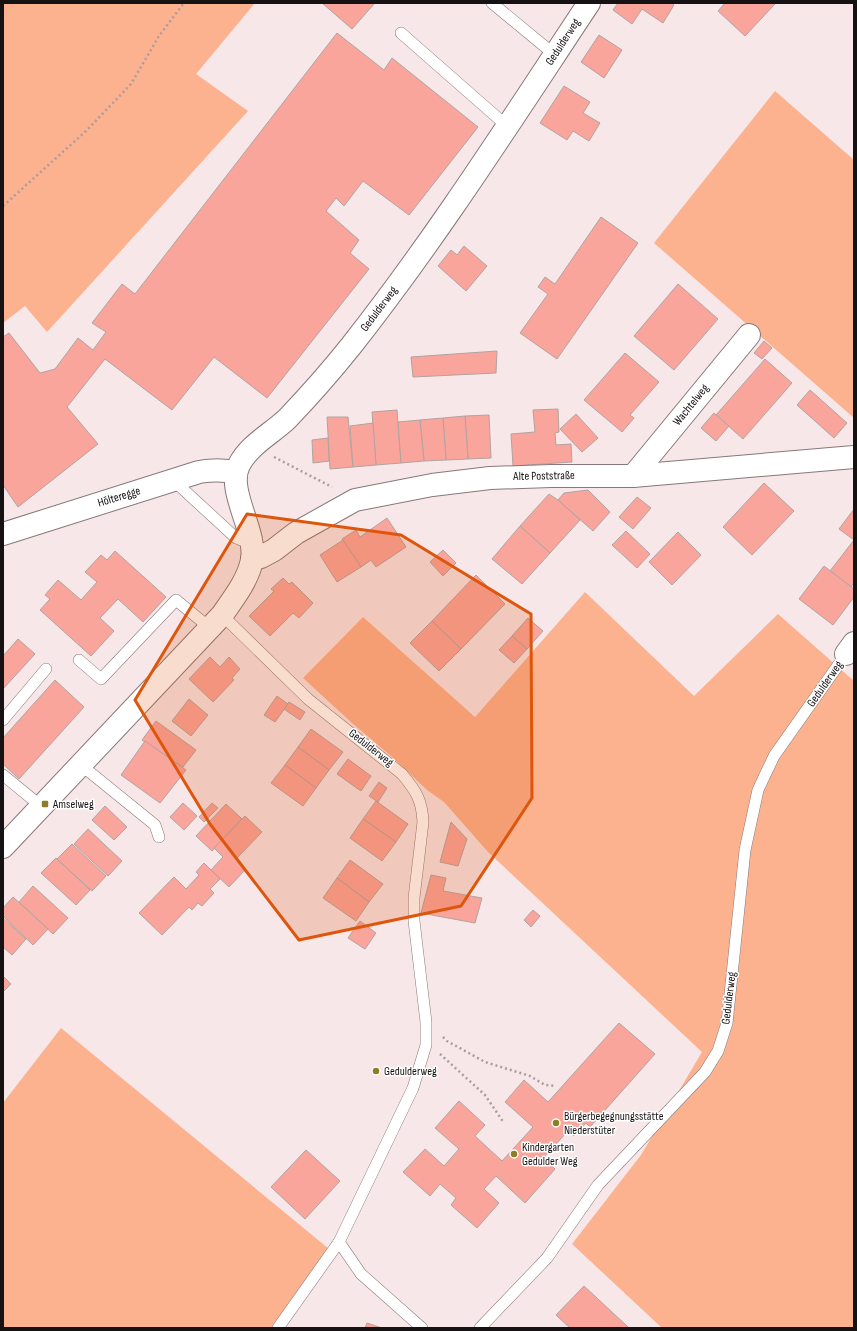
<svg xmlns="http://www.w3.org/2000/svg" width="857" height="1331" viewBox="0 0 857 1331" font-family="'Sofia Sans Condensed',sans-serif">
	<style>
		.green { fill: #fcb18f }
		.building { fill: #f9a59c; stroke: #b2a3a1 }
		.lines { fill: none; stroke-linecap: round; stroke-linejoin: round }
		.lane-casing { stroke: #87787a; stroke-width: 12 }
		.street-casing { stroke: #87787a; stroke-width: 24 }
		.path { stroke: #a99d9e; stroke-width: 2.5; stroke-dasharray: 2 3; stroke-linecap: butt }
		.lane { stroke: #fff; stroke-width: 11 }
		.street { stroke: #fff; stroke-width: 22 }
		.marked { fill: #de550c; fill-opacity: 0.2; stroke: #de550c; stroke-width: 3; stroke-linejoin: round }
		.poi-dot { fill: #8b7e24; stroke: #fff; stroke-width: 1.5 }
		.labels { text-anchor: middle; dominant-baseline: central; stroke-width: 3; stroke-linejoin: round; paint-order: stroke }
		.street-label { font-size: 12px; fill: #161112; stroke: #fff }
		.poi-label { font-size: 12px; fill: #161112; stroke: #fff; text-anchor: start }
	</style>
	<rect width="100%" height="100%" fill="#f7e7e9"/>
	<g class="green">
		<polygon points="3,3 255,3 196,74 248,111 47,332 25,306 3,323"/>
		<polygon points="775,91 854,160 854,418 654,243"/>
		<polygon points="585,592 694,696 778,614 854,681 854,1328 662,1328 572,1244 641,1155 702,1052 488,852 444,802 427,790 391,756 352,723 303,678 363,617 475,717"/>
		<polygon points="61,1028 329,1249 272,1328 3,1328 3,1103"/>
	</g>
	<g class="building">
		<polygon points="322,3 373,3 374,4 352,29"/>
		<polygon points="618,3 671,3 674,5 663,23 642,9 632,24 613,10"/>
		<polygon points="725,3 774,3 775,4 745,36 718,11"/>
		<polygon points="337,33 384,70 392,58 478,127 409,215 363,181 344,206 336,198 326,211 359,240 350,253 369,269 267,398 214,357 172,410 105,359 67,407 98,444 18,507 3,485 3,337 9,333 40,373 55,369 78,338 93,350 106,332 92,323 122,284 135,294"/>
		<polygon points="599,35 622,50 604,78 581,62"/>
		<polygon points="564,86 590,102 583,113 600,123 589,141 573,131 567,140 540,123"/>
		<polygon points="601,217 638,243 557,359 520,333 548,294 538,287 545,277 555,284"/>
		<polygon points="464,246 487,266 466,291 438,266 451,250 457,255"/>
		<polygon points="678,284 718,319 674,370 634,336"/>
		<polygon points="764,341 772,348 762,359 754,353"/>
		<polygon points="497,351 496,373 413,377 411,357"/>
		<polygon points="625,353 659,382 630,415 634,418 622,432 584,400"/>
		<polygon points="765,359 792,383 743,439 716,415"/>
		<polygon points="810,390 847,423 834,438 797,405"/>
		<polygon points="558,409 559,432 555,433 556,445 571,444 572,462 513,466 511,434 535,432 533,410"/>
		<polygon points="397,410 401,463 376,465 372,412"/>
		<polygon points="714,413 729,426 716,441 701,428"/>
		<polygon points="576,414 598,438 582,452 560,429"/>
		<polygon points="489,415 491,458 468,459 465,416"/>
		<polygon points="465,416 468,459 446,460 443,418"/>
		<polygon points="327,417 348,417 353,467 330,469"/>
		<polygon points="443,418 446,460 424,461 420,420"/>
		<polygon points="420,420 424,461 401,463 398,422"/>
		<polygon points="373,423 376,465 353,467 350,426"/>
		<polygon points="328,438 329,461 313,463 312,440"/>
		<polygon points="764,483 794,511 752,555 723,527"/>
		<polygon points="588,490 610,512 593,531 558,500 564,493"/>
		<polygon points="549,494 558,500 580,520 550,553 520,526"/>
		<polygon points="637,497 651,508 633,529 619,517"/>
		<polygon points="854,509 854,540 839,529"/>
		<polygon points="387,518 406,547 376,567 371,560 361,567 342,539 356,530 360,537"/>
		<polygon points="520,526 550,553 522,584 492,559"/>
		<polygon points="626,531 650,554 637,568 612,545"/>
		<polygon points="678,532 701,555 672,585 649,562"/>
		<polygon points="343,540 361,567 337,582 320,555"/>
		<polygon points="854,540 854,583 851,587 830,571"/>
		<polygon points="443,550 456,563 443,576 430,562"/>
		<polygon points="115,551 166,597 143,622 118,599 100,618 114,631 91,656 40,610 50,599 45,595 58,580 81,600 97,582 85,572 101,555 107,560"/>
		<polygon points="824,566 854,589 854,597 833,625 799,599"/>
		<polygon points="476,575 505,604 461,649 432,621"/>
		<polygon points="283,578 289,584 292,582 313,603 299,618 293,613 270,636 249,616 274,591 271,589"/>
		<polygon points="528,618 543,631 527,649 512,636"/>
		<polygon points="432,621 461,649 439,671 410,643"/>
		<polygon points="512,636 527,649 514,663 499,650"/>
		<polygon points="18,639 35,654 3,689 3,656"/>
		<polygon points="210,657 220,667 229,657 240,669 232,678 234,680 213,702 189,679"/>
		<polygon points="55,680 84,707 19,779 3,764 3,738"/>
		<polygon points="277,696 288,704 275,722 264,715"/>
		<polygon points="189,699 208,715 191,736 172,721"/>
		<polygon points="289,702 305,712 300,720 284,709"/>
		<polygon points="156,721 196,750 183,767 142,740"/>
		<polygon points="311,729 343,752 329,770 298,747"/>
		<polygon points="145,741 186,770 160,803 121,775"/>
		<polygon points="298,747 329,770 316,788 285,765"/>
		<polygon points="348,759 371,776 361,791 337,774"/>
		<polygon points="285,765 316,788 303,806 271,783"/>
		<polygon points="379,782 387,788 378,802 369,796"/>
		<polygon points="376,801 408,824 396,842 363,819"/>
		<polygon points="183,803 197,816 184,830 170,817"/>
		<polygon points="212,803 218,808 204,822 199,817"/>
		<polygon points="226,804 242,819 212,851 196,836"/>
		<polygon points="105,806 127,827 114,840 92,820"/>
		<polygon points="245,816 262,832 236,859 246,869 229,887 211,870 223,857 214,848"/>
		<polygon points="363,819 396,842 382,861 350,838"/>
		<polygon points="451,822 467,839 458,866 440,862"/>
		<polygon points="88,829 122,861 108,876 74,844"/>
		<polygon points="72,844 106,876 92,891 57,859"/>
		<polygon points="56,858 90,890 76,905 41,873"/>
		<polygon points="350,860 383,884 369,902 337,878"/>
		<polygon points="204,863 220,879 210,889 214,893 202,906 198,903 192,910 189,907 162,935 139,913 174,877 186,889 199,875 196,872"/>
		<polygon points="431,875 446,878 443,891 482,898 475,923 421,913"/>
		<polygon points="337,878 369,902 356,921 323,898"/>
		<polygon points="33,886 68,918 53,934 19,902"/>
		<polygon points="13,897 48,929 33,945 3,916 3,908"/>
		<polygon points="533,910 540,916 531,927 524,920"/>
		<polygon points="3,918 26,939 12,955 3,947"/>
		<polygon points="360,921 376,933 365,949 348,938"/>
		<polygon points="3,976 11,984 3,992"/>
		<polygon points="619,1023 655,1054 590,1127 586,1123 574,1136 568,1131 543,1158 555,1169 525,1203 496,1176 484,1189 499,1203 477,1228 451,1205 456,1198 440,1184 430,1196 403,1172 425,1149 444,1166 459,1149 435,1128 459,1101 485,1125 475,1136 502,1161 533,1127 505,1102 524,1080 548,1102"/>
		<polygon points="306,1150 340,1181 305,1219 271,1187"/>
		<polygon points="584,1286 628,1327 627,1328 570,1328 556,1315"/>
		<polygon points="367,1323 382,1328 365,1328"/>
	</g>
	<g class="lines">
		<g class="lane-casing">
			<g id="lane">
				<polyline points="492,3 555,55"/>
				<polyline points="401,33 507,126"/>
				<polyline points="173,480 236,538 251,544"/>
				<path d="M222 615 308 699 402 774C416 791 422 800 423 822L414 898V921L426 1022V1045L413 1088 339 1242 361 1274 422 1328"/>
				<polyline points="79,660 101,679 176,600 210,628"/>
				<polyline points="3,720 46,669"/>
				<polyline points="81,765 155,825 159,837"/>
				<polyline points="3,775 42,807"/>
				<polyline points="278,1328 339,1242"/>
				<polyline points="480,1328 547,1258 598,1185 705,1072 718,1051 727,1023 745,850 758,790 774,756 846,654"/>
			</g>
		</g>
		<g class="street-casing">
			<g id="street">
				<polyline points="633,476 749,335"/>
				<path d="M3 534 199 472C212 470 223 469 236 473"/>
				<polyline points="252,559 261,557 274,550 296,533 355,500 432,485 490,478 551,476 633,476 854,457"/>
				<polyline points="846,654 854,643"/>
				<path d="M3 847 222 615C234 598 248 580 252 560 257 531 226 490 239 465 249 445 271 434 287 419 309 396 331 371 351 346 437 237 512 119 589 3"/>
			</g>
		</g>
		<g class="path">
			<polyline points="3,206 86,131 131,84 159,36 184,3"/>
			<polyline points="274,457 332,487"/>
			<polyline points="443,1037 447,1041 485,1062 530,1076 545,1085 556,1086"/>
			<polyline points="440,1054 485,1095 504,1123"/>
		</g>
		<use href="#lane" class="lane"/>
		<use href="#street" class="street"/>
	</g>
	<path class="marked" d="M247 514 401 535 531 614 532 798 461 906 299 940 210 824 135 700Z"/>
	<g class="poi-dot">
		<rect x="41" y="800" width="8" height="8" rx="2"/>
		<circle cx="376" cy="1071" r="4"/>
		<circle cx="556" cy="1123" r="4"/>
		<circle cx="514" cy="1154" r="4"/>
	</g>
	<g class="labels">
		<g class="street-label">
			<text transform="translate(563 42) rotate(-57)">Gedulderweg</text>
			<text transform="translate(379 309) rotate(-53)">Gedulderweg</text>
			<text transform="translate(691 405) rotate(-51)">Wachtelweg</text>
			<text transform="translate(544 476) rotate(-1)">Alte Poststraße</text>
			<text transform="translate(119 497) rotate(-17)">Hölteregge</text>
			<text transform="translate(825 684) rotate(-55)">Gedulderweg</text>
			<text transform="translate(371 748) rotate(38)">Gedulderweg</text>
			<text transform="translate(729 998) rotate(-83)">Gedulderweg</text>
		</g>
		<g class="poi-label">
			<text x="53" y="804">Amselweg</text>
			<text x="384" y="1071">Gedulderweg</text>
			<text x="564" y="1116">Bürgerbegegnungsstätte<tspan x="564" dy="14">Niederstüter</tspan></text>
			<text x="522" y="1147">Kindergarten<tspan x="522" dy="14">Gedulder Weg</tspan></text>
		</g>
	</g>
	<rect width="857" height="1331" fill="none" stroke="#161112" stroke-width="8"/>
</svg>
